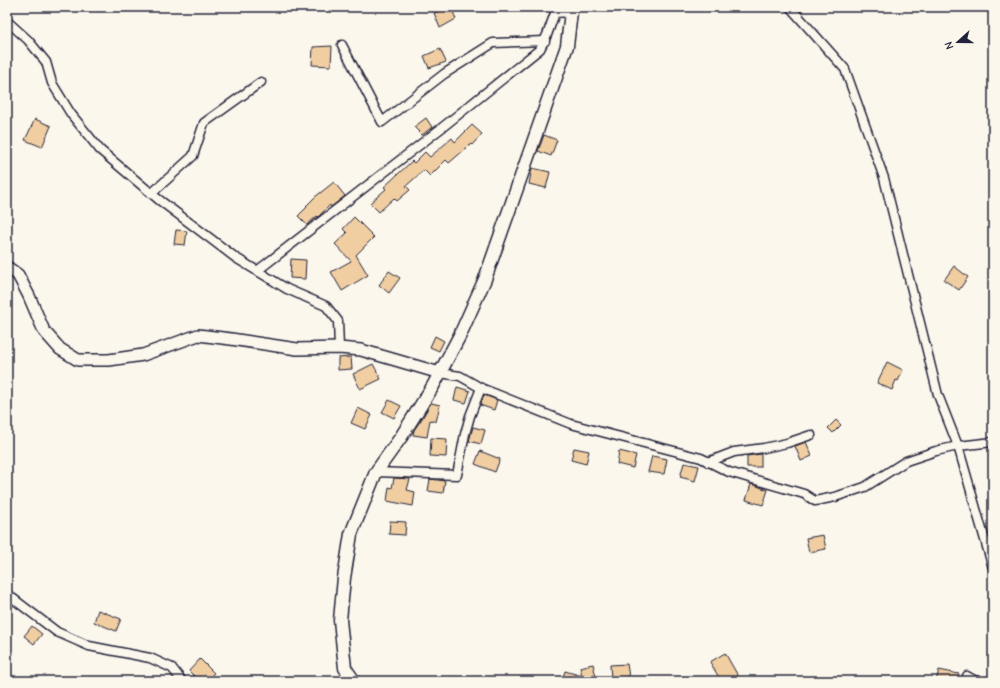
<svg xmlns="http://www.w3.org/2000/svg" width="1000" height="688" viewBox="0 0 1000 688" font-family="'Comic Neue',sans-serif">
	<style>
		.building { fill: #f0cea1; stroke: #22223b }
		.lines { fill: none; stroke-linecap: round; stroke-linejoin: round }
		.minor-casing { stroke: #22223b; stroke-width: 11 }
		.tertiary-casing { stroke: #22223b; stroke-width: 14 }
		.secondary-casing { stroke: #22223b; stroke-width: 15 }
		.minor { stroke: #fbf7ec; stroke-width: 8 }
		.tertiary { stroke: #fbf7ec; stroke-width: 11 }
		.secondary { stroke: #fbf7ec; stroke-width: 12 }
	</style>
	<rect width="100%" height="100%" fill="#fbf7ec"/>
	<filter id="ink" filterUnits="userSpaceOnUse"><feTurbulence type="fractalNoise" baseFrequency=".025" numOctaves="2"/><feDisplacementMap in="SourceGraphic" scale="8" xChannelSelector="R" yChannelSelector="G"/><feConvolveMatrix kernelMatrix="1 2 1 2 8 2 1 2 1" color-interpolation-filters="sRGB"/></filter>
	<g filter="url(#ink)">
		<g class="building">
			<polygon points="451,7 456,19 440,28 434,13"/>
			<polygon points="332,46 331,66 312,65 313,47"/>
			<polygon points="440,49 446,62 429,68 424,56"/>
			<polygon points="426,118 432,127 422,135 414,127"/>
			<polygon points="35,119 51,126 42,147 25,140"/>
			<polygon points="472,125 482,134 472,145 471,144 449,163 446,160 430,176 424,170 406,186 410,190 397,201 394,198 379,212 370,203 386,189 384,187 412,161 414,163 425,152 430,157 452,138 455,142"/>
			<polygon points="544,135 557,140 551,156 538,151"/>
			<polygon points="532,168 550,172 546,188 529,184"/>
			<polygon points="334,182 345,196 331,207 330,205 318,217 317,216 307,225 298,216 307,207 306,206 315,197"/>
			<polygon points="354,217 374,237 356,255 368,275 342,291 331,272 351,261 335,244 347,233 343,229"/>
			<polygon points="176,230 187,231 185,245 174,244"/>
			<polygon points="291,259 306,260 305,279 290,278"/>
			<polygon points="954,266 968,277 959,290 944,280"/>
			<polygon points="389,271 400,278 389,293 379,285"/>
			<polygon points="435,336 444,341 439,351 430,347"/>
			<polygon points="351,357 352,369 338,370 338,358"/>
			<polygon points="887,362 903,370 898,381 896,380 892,390 877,383"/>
			<polygon points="373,364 381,379 360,389 353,374"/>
			<polygon points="457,387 470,391 466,403 454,400"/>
			<polygon points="484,395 497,400 494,410 480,405"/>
			<polygon points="389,400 401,406 394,418 382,412"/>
			<polygon points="431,403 440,405 436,422 430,420 427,437 413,435 414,430 421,420"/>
			<polygon points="358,408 372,415 365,429 351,423"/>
			<polygon points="836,420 841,425 833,433 828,428"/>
			<polygon points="473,427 485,430 481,444 469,441"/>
			<polygon points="431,438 447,439 446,457 430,456"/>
			<polygon points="806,442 812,456 801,461 795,446"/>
			<polygon points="574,448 589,451 586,464 571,460"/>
			<polygon points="480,451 500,459 495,472 475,464"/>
			<polygon points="619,451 636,455 633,468 617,464"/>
			<polygon points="761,454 761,467 747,467 747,456"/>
			<polygon points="652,456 667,459 664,474 648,472"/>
			<polygon points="684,463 699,466 695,481 680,477"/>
			<polygon points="394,478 410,479 407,490 415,492 413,506 387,501 389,487 392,488"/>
			<polygon points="430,479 445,481 443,493 428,491"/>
			<polygon points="751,484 768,490 763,505 746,500"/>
			<polygon points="390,521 406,522 405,535 389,534"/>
			<polygon points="823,535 826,549 809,552 806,538"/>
			<polygon points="98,610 121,619 116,631 94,622"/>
			<polygon points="32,626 42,634 34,644 24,636"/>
			<polygon points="725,653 741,681 721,681 710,662"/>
			<polygon points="200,659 214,673 206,681 199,681 189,671"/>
			<polygon points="593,664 596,677 591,678 593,679 593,681 562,681 565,671 582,676 580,667"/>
			<polygon points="627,664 629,677 611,679 610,665"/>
			<polygon points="939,670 959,674 958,681 936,681"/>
		</g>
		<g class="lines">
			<g class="minor-casing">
				<g id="minor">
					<polyline points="790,7 845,69 884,178 938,395 958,446 993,568"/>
					<polyline points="7,21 28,40 46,62 52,83 71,114 100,150 158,199 236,258 287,289 326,306 338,321 339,348"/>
					<polyline points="342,45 382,122 444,74 493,43 545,41"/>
					<polyline points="152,193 193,156 204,123 261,82"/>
					<polyline points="257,271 444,126 540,49 547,35 555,13 571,12"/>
					<polyline points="440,373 460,376 481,388 571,424 701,458 729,472 804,494 815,501 835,497 865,487 906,461 936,451 958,446 993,442"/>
					<polyline points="708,462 734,452 764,448 787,443 811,435"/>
					<polyline points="376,472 457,475 465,434 470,416 481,388"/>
					<polyline points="7,594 57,632 89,646 150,658 172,668 182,681"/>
					<polyline points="967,676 976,681"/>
				</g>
			</g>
			<g class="tertiary-casing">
				<polyline id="tertiary" points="7,267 18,275 29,296 44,331 60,349 78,360 109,360 143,355 198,335 231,339 297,349 339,348 361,350 440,373"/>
			</g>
			<g class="secondary-casing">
				<polyline id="secondary" points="354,681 345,668 340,620 344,578 351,534 376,472 401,437 433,386 460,335 485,279 567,46 571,12 569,7"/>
			</g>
			<use href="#minor" class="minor"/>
			<use href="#tertiary" class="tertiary"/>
			<use href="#secondary" class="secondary"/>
		</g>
	</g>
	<rect width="1000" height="688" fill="none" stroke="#fbf7ec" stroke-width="24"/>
	<rect x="12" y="12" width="976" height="664" fill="none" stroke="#22223b" stroke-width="1.5" filter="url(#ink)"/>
	<g transform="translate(958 42) rotate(249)" stroke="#fbf7ec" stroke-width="3" paint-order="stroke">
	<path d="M0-3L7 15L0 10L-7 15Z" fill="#22223b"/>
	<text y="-6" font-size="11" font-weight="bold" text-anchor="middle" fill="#22223b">N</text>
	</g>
</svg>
